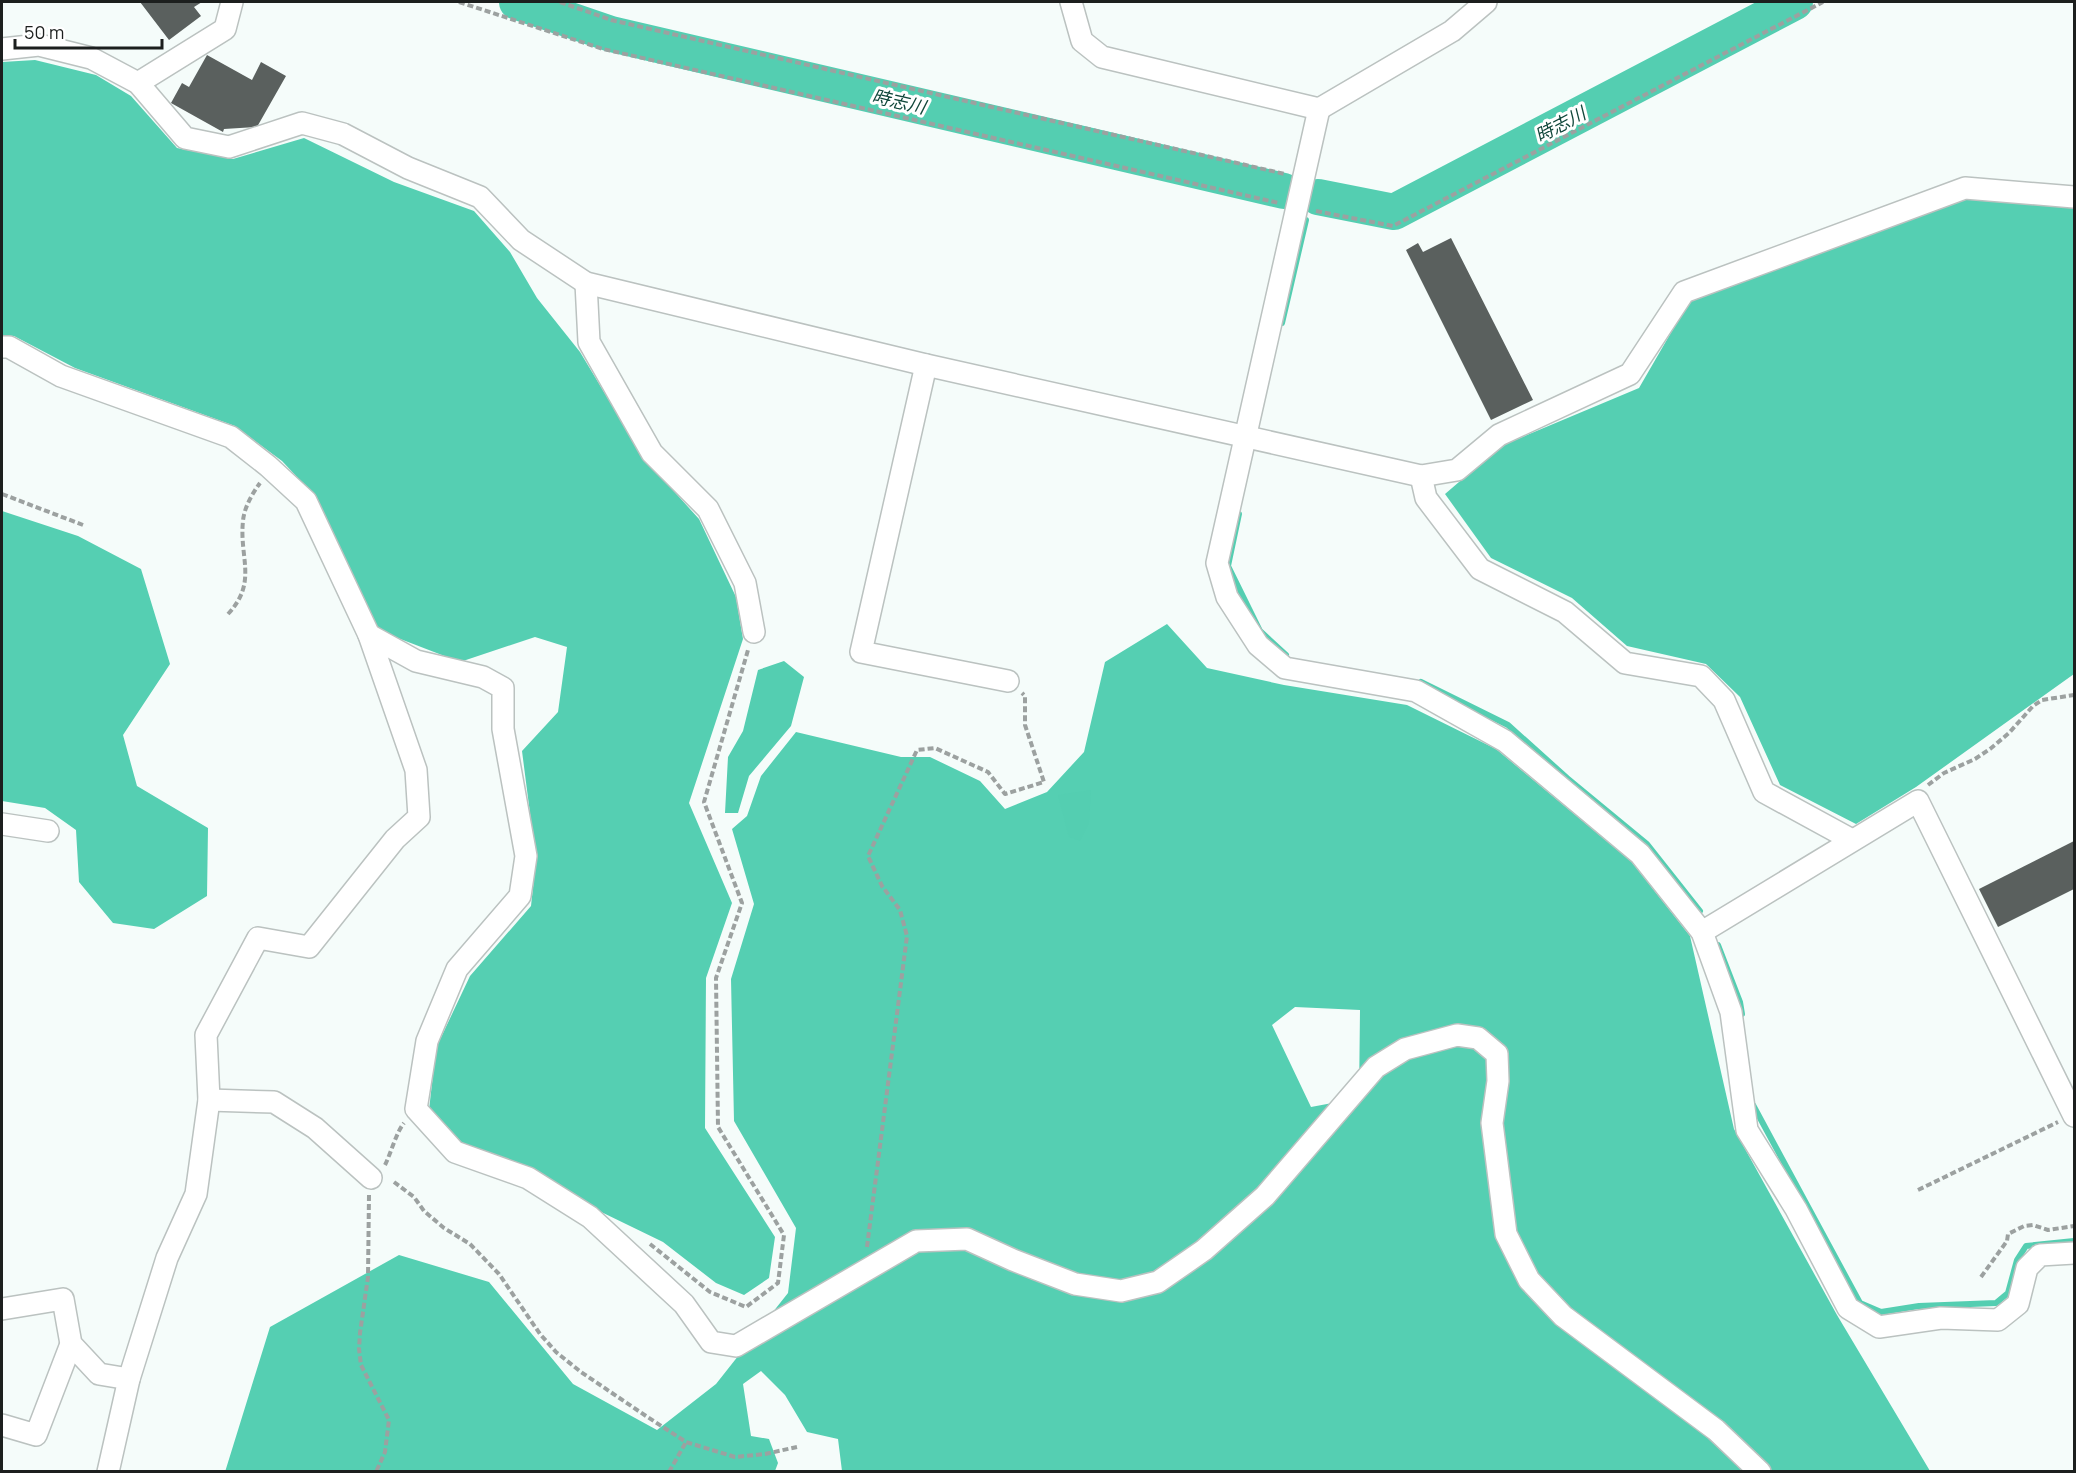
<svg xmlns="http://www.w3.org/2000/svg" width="2076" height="1473" viewBox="0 0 2076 1473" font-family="Manrope,'Noto Sans JP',sans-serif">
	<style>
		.forest { fill: #55cfb2; fill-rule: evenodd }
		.water { fill: #54ceb1 }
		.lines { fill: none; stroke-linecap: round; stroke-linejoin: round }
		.stream { stroke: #54ceb1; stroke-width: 6 }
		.river { stroke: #54ceb1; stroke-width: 36 }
		.building { fill: #5a605e }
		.minor-casing { stroke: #bbc2c0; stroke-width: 24 }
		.path { stroke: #9ca1a0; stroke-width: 4; stroke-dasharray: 6 3; stroke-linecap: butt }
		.minor { stroke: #fff; stroke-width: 21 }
		.labels { text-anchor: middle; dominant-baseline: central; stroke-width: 6; stroke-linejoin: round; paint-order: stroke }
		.water-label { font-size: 18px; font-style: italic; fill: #11473b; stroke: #fff }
	</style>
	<rect width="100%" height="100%" fill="#f5fcfa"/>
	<g class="forest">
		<polygon points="35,60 96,75 131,96 177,148 233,159 304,138 394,182 474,211 510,252 537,298 580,352 643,457 699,519 736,597 743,639 689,803 732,903 706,978 705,1128 775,1237 769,1278 744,1295 716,1283 663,1242 461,1144 429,1110 436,1048 470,976 531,906 536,860 522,751 558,712 567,647 535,637 460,662 377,630 314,495 282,461 235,426 75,368 14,336 2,335 2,62"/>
		<polygon points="2074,197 2074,674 1916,787 1856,824 1780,785 1740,697 1706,664 1627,646 1572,598 1491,558 1445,494 1501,446 1639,388 1691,298 1960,198"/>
		<polygon points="2,511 78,536 141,569 170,664 123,735 137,786 208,828 207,896 154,929 113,923 79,882 76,830 45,808 2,801"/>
		<path d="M1167 624 1207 668 1284 685 1407 705 1496 749 1631 861 1690 936 1734 1129 1837 1315 1930 1471H842L838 1439 807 1432 785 1395 761 1371 743 1384 751 1436 769 1439 778 1463 775 1471 225 1472 270 1327 399 1255 489 1282 573 1384 657 1430 716 1384 788 1293 796 1228 734 1121 731 979 754 904 732 829 747 816 761 776 796 732 901 757H930L980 781 1005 809 1047 792 1084 752 1105 662ZM1295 1007 1360 1010 1359 1098 1311 1107 1272 1025Z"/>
	</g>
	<g class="water">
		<polygon points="784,661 804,677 791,726 749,776 738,813 725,813 728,757 743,731 758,670"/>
		<polygon points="1091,790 1089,822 1080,841 1069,837 1058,795"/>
	</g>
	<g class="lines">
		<g class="stream">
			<polyline points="1282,323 1306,220"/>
			<polyline points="1239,514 1228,566 1260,631 1286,655"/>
			<polyline points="1421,682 1508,725 1567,778 1647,844 1700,911"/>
			<polyline points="1718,945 1740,1002 1742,1014"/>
			<polyline points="1753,1105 1860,1303 1881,1312 1919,1306 1996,1303 2008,1293 2017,1260 2026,1246 2074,1241"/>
		</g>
		<g class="river">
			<polyline points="517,2 611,34 1284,191"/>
			<polyline points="1318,197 1394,212 1795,2"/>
		</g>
	</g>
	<g class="building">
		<polygon points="140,2 202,2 194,7 201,16 169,40"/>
		<polygon points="207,55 252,80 261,62 286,76 257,127 224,129 223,132 171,103 182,83 189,87"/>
		<polygon points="1451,238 1533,400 1491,420 1406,250 1418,243 1423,252"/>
		<polygon points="2074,841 2074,889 1998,927 1979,889"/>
	</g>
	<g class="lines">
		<g class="minor-casing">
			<g id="minor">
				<polyline points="1071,2 1082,41 1102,57 1319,109 1452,31 1486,2"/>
				<polyline points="2,49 39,45 91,58 138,83 185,138 229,147 302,123 343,134 408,168 480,197 521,240 586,283 926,365 1421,476 1457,470 1499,435 1630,374 1684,292 1965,188 2074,197"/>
				<polyline points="138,83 225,29 232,2"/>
				<polyline points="1319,109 1217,563 1227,597 1258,645 1285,668 1416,691 1505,741 1640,854 1702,932 1731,1012 1747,1130 1796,1209 1848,1308 1879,1327 1941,1318 1998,1320 2018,1304 2027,1268 2040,1255 2074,1253"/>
				<polyline points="586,283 589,342 652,453 708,509 745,583 754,632"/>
				<polyline points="2,347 9,347 61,376 231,437 268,466 306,501 369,635 416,770 419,817 395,839 309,947 258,938 206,1035 209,1100 196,1194 167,1258 129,1379 108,1472"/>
				<polyline points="926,365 861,652 1008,681"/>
				<polyline points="1421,476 1426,498 1480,569 1565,612 1625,663 1701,676 1724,700 1764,792 1852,840"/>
				<polyline points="369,635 416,661 483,677 503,688 503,729 526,856 520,896 457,969 427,1041 416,1109 455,1152 528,1178 590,1217 684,1304 711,1342 736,1346 916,1241 967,1239 1013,1260 1075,1284 1121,1291 1158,1282 1204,1250 1265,1196 1376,1067 1405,1049 1457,1035 1478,1038 1497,1054 1498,1081 1492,1123 1506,1234 1529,1280 1563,1316 1716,1430 1760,1472"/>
				<polyline points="2,824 48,831"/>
				<polyline points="1702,932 1918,801 2074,1116"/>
				<polyline points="209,1100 274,1102 315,1128 371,1178"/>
				<polyline points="2,1309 63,1299 71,1344 99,1374 129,1379"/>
				<polyline points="2,1425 36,1435 71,1344"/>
			</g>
		</g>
		<g class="path">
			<polyline points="459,2 603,49 1279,203"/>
			<polyline points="560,2 611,20 1285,174"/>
			<polyline points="1316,211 1393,226 1823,2"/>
			<polyline points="2,494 83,525"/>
			<path d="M228 614C258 582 239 558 243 521 244 508 252 494 260 483"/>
			<polyline points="1928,785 1944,773 1975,759 1990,749 2009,733 2033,706 2042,700 2074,695"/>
			<path d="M385 1165C391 1153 396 1133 404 1123"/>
			<polyline points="394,1182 414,1197 424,1211 444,1228 470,1244 499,1274 540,1334 556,1352 581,1372 646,1416 686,1442 735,1457 765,1454 797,1447"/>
			<polyline points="1918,1190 2058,1122"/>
			<polyline points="369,1195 368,1277 360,1333 359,1349 361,1365 389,1420 385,1452 376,1472"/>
			<polyline points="650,1244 710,1292 746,1307 778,1283 784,1235 718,1127 716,978 742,903 704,802 748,650"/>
			<polyline points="867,1247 907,936 900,910 882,886 868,856 917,750 935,748 988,772 1005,794 1044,782 1025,725 1025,696 1022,693"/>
			<polyline points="1981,1277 2007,1241 2008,1234 2024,1226 2033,1225 2048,1230 2074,1226"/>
			<polyline points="669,1472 686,1442"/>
		</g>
		<use href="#minor" class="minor"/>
	</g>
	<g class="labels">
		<g class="water-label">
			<text transform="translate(899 101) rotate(13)">時志川</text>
			<text transform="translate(1560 124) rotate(-28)">時志川</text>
		</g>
	</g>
	<rect width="2076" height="1473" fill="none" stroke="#1c1f1e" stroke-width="6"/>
	<path d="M15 39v9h147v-9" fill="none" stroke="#1c1f1e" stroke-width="3"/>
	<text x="24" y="39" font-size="18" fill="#1c1f1e" stroke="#ffffff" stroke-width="4.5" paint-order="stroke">50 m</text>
</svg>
